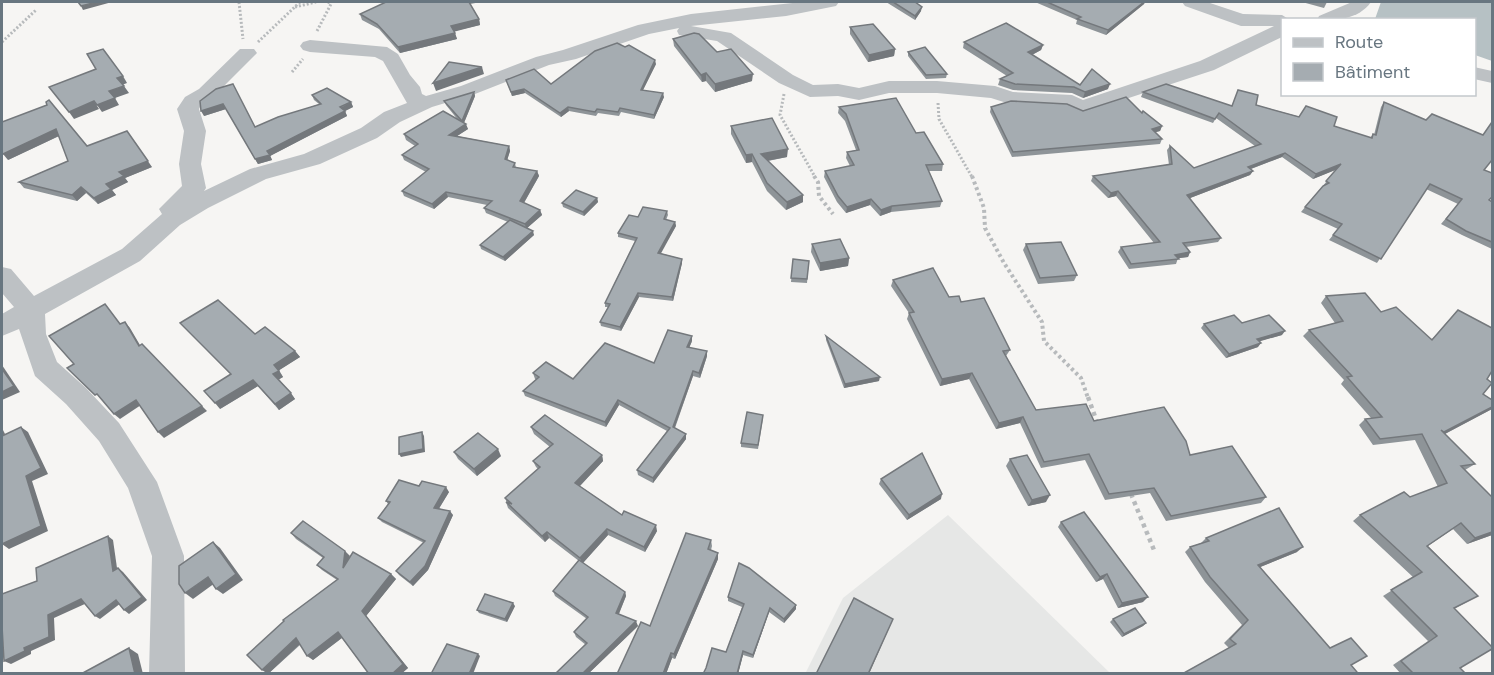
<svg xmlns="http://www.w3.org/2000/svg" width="1494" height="675" viewBox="0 0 1494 675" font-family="'DM Sans',sans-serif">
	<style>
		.built { fill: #e6e7e6 }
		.water { fill: #b6c1c4 }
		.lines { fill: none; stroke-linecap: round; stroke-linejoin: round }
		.path-far2 { stroke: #b7babc; stroke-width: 3; stroke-dasharray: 2 2; stroke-linecap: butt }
		.path-far1 { stroke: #b7babc; stroke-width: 4; stroke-dasharray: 3 3; stroke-linecap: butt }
		.path { stroke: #b7babc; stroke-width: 4.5; stroke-dasharray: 4 4; stroke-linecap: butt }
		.minor { fill: #bdc1c4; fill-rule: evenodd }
		.wall { fill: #8e9498 }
		.shaded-wall { fill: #74787c }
		.building { fill: #a5acb1; stroke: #74787c; stroke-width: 1.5 }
	</style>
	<rect width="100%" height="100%" fill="#f6f5f3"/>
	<polygon class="built" points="948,515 1110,673 805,674 843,598"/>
	<polygon class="water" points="1381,2 1492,2 1492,61 1475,55 1474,20 1375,19"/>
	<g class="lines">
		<g class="path-far2">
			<polyline points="239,2 243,39"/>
			<polyline points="295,7 316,2"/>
			<polyline points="317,31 331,4 328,2"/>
			<polyline points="2,42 36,10"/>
			<polyline points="258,42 300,2"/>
			<polyline points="292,72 303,59"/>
			<polyline points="784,94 780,115 815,177"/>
			<polyline points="938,103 939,119 972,177"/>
		</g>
		<g class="path-far1">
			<polyline points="814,176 818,182 819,196 833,214"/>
			<polyline points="972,176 984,208 985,228 1004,263 1042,322 1044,341 1081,378 1088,398"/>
		</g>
		<g class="path">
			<polyline points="1088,397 1098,425"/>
			<polyline points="1131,494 1154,550"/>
		</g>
		<g class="minor">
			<polygon points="802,2 839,2 836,6 786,16 691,26 731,33 793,75 813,85 838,84 859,88 889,81 937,81 995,86 1013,92 1072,95 1083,100 1200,61 1274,26 1241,26 1185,6 1182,2 1207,2 1243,14 1282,15 1290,20 1282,20 1282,37 1214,70 1080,114 1073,112 1066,107 1010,104 991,98 937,93 889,93 859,100 838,96 810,97 779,83 717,41 679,35 677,31 679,28 649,34 576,59 549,65 475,94 432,107 400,122 377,138 320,164 266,179 208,208 180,225 140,261 45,314 46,334 57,362 86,388 119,423 157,482 184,556 185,674 149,674 152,556 128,488 99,441 66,404 35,376 19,329 2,336 2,314 14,307 2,293 2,267 11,269 34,296 122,249 162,214 159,209 182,186 179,164 184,131 177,109 185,97 199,89 240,49 254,49 257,53 213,97 201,105 199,109 206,131 201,164 206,188 204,191 250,169 304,154 361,128 384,112 407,103 383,61 375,57 310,52 303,50 300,46 303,42 310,40 387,47 398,54 410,75 420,87 422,94 426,96 461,86 536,57 563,50 638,25 691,14"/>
			<path d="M1352 2H1371C1358 20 1337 20 1317 20L1319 16Z"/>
			<polygon points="1474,67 1492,71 1492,83 1474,79"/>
		</g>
	</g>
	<g class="wall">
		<polygon points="886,2 915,2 921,11 915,20"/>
		<polygon points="1035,2 1145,2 1144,4 1106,35 1076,24 1077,20"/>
		<polygon points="1302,2 1327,2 1324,8"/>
		<polygon points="470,4 479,19 480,25 454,31 457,39 400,53 379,29 362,20 360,14"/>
		<polygon points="850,27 895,49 894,56 868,62 850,34"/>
		<polygon points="673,39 717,52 752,81 715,92 706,81 702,82 674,46"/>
		<polygon points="964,42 1043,45 1041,50 1032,55 1080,85 1108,89 1083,98 1072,93 1013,90 998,85 1000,79 1007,76 963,48"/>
		<polygon points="908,52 947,74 946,78 926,79 908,56"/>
		<polygon points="656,64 643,90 664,97 654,119 621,112 619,116 598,113 596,116 569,111 561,117 525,93 512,96 506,80 551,84"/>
		<polygon points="216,89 255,127 319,104 314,100 312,95 351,102 353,107 345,111 347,116 270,156 272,160 258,164 226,109 204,116"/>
		<polygon points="1238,90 1256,105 1334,126 1370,138 1373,134 1374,135 1381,107 1384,102 1426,120 1483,135 1492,122 1484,170 1489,200 1492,202 1492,249 1462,235 1441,224 1458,204 1426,189 1377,263 1329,240 1338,229 1301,212 1337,169 1313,179 1282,157 1251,169 1253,171 1250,175 1190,198 1221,238 1218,242 1186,247 1190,252 1188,257 1178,258 1176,264 1129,269 1118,252 1121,247 1154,243 1116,196 1108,198 1091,181 1093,176 1169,165 1167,150 1170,146 1194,168 1255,146 1216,118 1213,123 1141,97 1143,92 1232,106"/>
		<polygon points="474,92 475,96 464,123 468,129 457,136 509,146 510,151 507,160 515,163 516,168 537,171 539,176 524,203 540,210 542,215 527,228 534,235 505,261 481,249 480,245 508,222 486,213 484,208 487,205 448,197 434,209 404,196 402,191 426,172 404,160 402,155 415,146 406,140 404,134 458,120 446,105 444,101"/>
		<polygon points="47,105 87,146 152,167 125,178 128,182 112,190 116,195 98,204 86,193 77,201 24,188 19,182 68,161 59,136 8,160"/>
		<polygon points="839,107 916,133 943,164 942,171 929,171 942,201 940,207 891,212 880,216 870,205 846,213 837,202 824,177 825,171 850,166 846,158 847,152 856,150 845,121 838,113"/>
		<polygon points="991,107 1142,113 1162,126 1160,131 1155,132 1162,139 1160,144 1012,157 990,112"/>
		<polygon points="731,126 787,157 768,161 803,202 786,210 767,191 752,162 746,163 731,134"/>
		<polygon points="597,198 598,202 584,216 563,207 562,203"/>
		<polygon points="667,211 668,215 666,220 675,222 676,226 660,253 682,259 682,263 673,301 639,297 621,331 601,326 600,322 608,307 605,307 605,303 635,241 618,237 618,233 638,217"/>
		<polygon points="812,244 849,258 848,266 820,271 811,252"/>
		<polygon points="1026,244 1077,275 1074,281 1038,284 1023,250"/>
		<polygon points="793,259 809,261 807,283 791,282"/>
		<polygon points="893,280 949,297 961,302 1010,350 1006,356 1036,410 1094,421 1190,455 1266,497 1261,503 1166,521 1150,493 1105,500 1085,460 1041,468 1020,423 996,429 969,379 940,386 907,319 909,313 891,286"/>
		<polygon points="1326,296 1381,312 1432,339 1458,310 1487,379 1483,394 1492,400 1492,409 1445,434 1475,464 1465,470 1492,535 1467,544 1453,529 1428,546 1478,596 1454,609 1460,668 1466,674 1401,674 1393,665 1428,641 1383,596 1413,577 1353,521 1360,515 1438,487 1415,440 1373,445 1359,425 1365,419 1371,418 1341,384 1344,380 1303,336 1309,330 1335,323 1321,303"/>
		<polygon points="180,323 255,334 295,351 300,357 279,370 283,377 279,379 295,399 279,410 258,386 220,409 231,375"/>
		<polygon points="1242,323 1282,335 1259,341 1258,347 1226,358 1201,328 1204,324"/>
		<polygon points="826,336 879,381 844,388 826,340"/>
		<polygon points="692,341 689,348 707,351 707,356 700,378 693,376 675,428 686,434 686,439 653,483 638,475 637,470 667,431 619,405 606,427 525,396 523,391 537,380 535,379 533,373 573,379 654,363"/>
		<polygon points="763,418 758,449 741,447 741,443"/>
		<polygon points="531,427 602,455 603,461 580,486 622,515 657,531 645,552 608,535 583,563 625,592 626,596 619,614 638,626 588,674 555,674 586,645 576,637 574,632 587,619 555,596 553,591 579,561 549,538 545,542 508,508 506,502 507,503 505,498 538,469 536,467 533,461 550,447 534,434"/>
		<polygon points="454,452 501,456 477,476 458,459"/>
		<polygon points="1010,459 1046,502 1028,506 1006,466"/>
		<polygon points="881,479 941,499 907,520 879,484"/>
		<polygon points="419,486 449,492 439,508 453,515 428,570 413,586 399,575 396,571 424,543 382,522 378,518 388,504 386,501"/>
		<polygon points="1061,522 1143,602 1118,608 1103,579 1096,582 1058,527"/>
		<polygon points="291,533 391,574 396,579 366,616 408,668 401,674 369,674 342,638 313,660 300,645 268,674 337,580 322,570 317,565 323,558 296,539"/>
		<polygon points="1206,538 1297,552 1260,567 1330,648 1367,656 1229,648 1224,643 1242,625 1205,582 1185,552 1190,547 1201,543"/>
		<polygon points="711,540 712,546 711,550 718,559 675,659 672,658 666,674 617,674"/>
		<polygon points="728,597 796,609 784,623 769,612 753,658 743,655 738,674 703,674 726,652 742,607 728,601"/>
		<polygon points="515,606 507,622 479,613 477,610"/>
		<polygon points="1113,619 1146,623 1143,626 1122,637 1110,622"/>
	</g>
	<g class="shaded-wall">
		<polygon points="97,2 112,2 83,10 81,6"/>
		<polygon points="468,2 482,2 469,4"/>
		<polygon points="1144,2 1145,2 1144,4 1106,35 1108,30"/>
		<polygon points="922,7 921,11 915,20 915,16"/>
		<polygon points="479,19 480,25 453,32 451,26"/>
		<polygon points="455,33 457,39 400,53 398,47"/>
		<polygon points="1043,45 1041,50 1026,58 1028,52"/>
		<polygon points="895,49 894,56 868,62 869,55"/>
		<polygon points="655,60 656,64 641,94 641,90"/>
		<polygon points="482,67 484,74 436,91 433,83"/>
		<polygon points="706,73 706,81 702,82 701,75"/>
		<polygon points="753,74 752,81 715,92 715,84"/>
		<polygon points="123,76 127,83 122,85 117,78"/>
		<polygon points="1110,84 1108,89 1083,98 1085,92"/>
		<polygon points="124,86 129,93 115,98 119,105 102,112 97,105 109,91"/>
		<polygon points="524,89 525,93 512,96 511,92"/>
		<polygon points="474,92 475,96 463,125 462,121"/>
		<polygon points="663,93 664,97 654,119 654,115"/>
		<polygon points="94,101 99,109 74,119 69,112"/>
		<polygon points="351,102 353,107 345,111 347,116 270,156 267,151"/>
		<polygon points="223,104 226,109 204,116 201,111"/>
		<polygon points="568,107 569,111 561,117 560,113"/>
		<polygon points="466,124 468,129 451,140 449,135"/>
		<polygon points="1162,126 1160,131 1149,134 1152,129"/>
		<polygon points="56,129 61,135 8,160 3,154"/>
		<polygon points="127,131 152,167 125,178 128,182 112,190 116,195 98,204 94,198 119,172"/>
		<polygon points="509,146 510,151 506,164 505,159"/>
		<polygon points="788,149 787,157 761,162 761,154"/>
		<polygon points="1285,153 1282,157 1245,171 1248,167"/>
		<polygon points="752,154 752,162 746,163 746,155"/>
		<polygon points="270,155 272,160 258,164 255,159"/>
		<polygon points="1341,164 1338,169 1313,179 1316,174"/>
		<polygon points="537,171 539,176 522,206 520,201"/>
		<polygon points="1253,171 1250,175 1185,200 1187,195"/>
		<polygon points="81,187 86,193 77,201 72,195"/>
		<polygon points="1118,191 1116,196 1108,198 1111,193"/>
		<polygon points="446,192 448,197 434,209 432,204"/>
		<polygon points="803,195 803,202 786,210 787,202"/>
		<polygon points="597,198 598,202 584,216 583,212"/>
		<polygon points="871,199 870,205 846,213 847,207"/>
		<polygon points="892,206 891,212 880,216 881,210"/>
		<polygon points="540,210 542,215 526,229 525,224"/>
		<polygon points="675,222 676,226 659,257 658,253"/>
		<polygon points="533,231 534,235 505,261 503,257"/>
		<polygon points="1190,252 1188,257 1172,259 1175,255"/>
		<polygon points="849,258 848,266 820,271 820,263"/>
		<polygon points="682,259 682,263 673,301 672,297"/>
		<polygon points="638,293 639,297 621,331 620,327"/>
		<polygon points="125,322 130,328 144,352 139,346"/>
		<polygon points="1285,331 1282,335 1254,343 1257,339"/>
		<polygon points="692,336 692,341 687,353 687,347"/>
		<polygon points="1261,343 1258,347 1226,358 1229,354"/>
		<polygon points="295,351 300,357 278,371 274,365"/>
		<polygon points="707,351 707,356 700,378 699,373"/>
		<polygon points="2,365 20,392 2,400"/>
		<polygon points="279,371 283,377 278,380 273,374"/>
		<polygon points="693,371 693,376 673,432 673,427"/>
		<polygon points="972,373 969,379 940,386 942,379"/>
		<polygon points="880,377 879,381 844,388 845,384"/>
		<polygon points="253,380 258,386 220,409 215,403"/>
		<polygon points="291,393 295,399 279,410 275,404"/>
		<polygon points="136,400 141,405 120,419 114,414"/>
		<polygon points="618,400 619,405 606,427 605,422"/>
		<polygon points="202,406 207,411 164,438 158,432"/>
		<polygon points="1492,407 1492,409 1437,438 1444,432"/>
		<polygon points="1023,417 1020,423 996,429 999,423"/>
		<polygon points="21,427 28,432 48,474 32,481 48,531 9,549 2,544 26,476"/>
		<polygon points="2,428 9,442 2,437"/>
		<polygon points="422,432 424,436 425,452 401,457 399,454"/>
		<polygon points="686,434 686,439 653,483 653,478"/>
		<polygon points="498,449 501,456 477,476 474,469"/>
		<polygon points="602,455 603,461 577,489 575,483"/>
		<polygon points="446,487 449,492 437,512 434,508"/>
		<polygon points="942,494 941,499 907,520 909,515"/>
		<polygon points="1050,495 1046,502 1028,506 1032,500"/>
		<polygon points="450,511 453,515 428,570 413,586 410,582"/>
		<polygon points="656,525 657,531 645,552 644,547"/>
		<polygon points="607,529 608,535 582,564 580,558"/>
		<polygon points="547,532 549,538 545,542 542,536"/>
		<polygon points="1492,532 1492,535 1467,544 1475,538"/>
		<polygon points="108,536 113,540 118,575 113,571"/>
		<polygon points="213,542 220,548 243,580 223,594 216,589"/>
		<polygon points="1303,547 1297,552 1253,570 1258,565"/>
		<polygon points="345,551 350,556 343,568"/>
		<polygon points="718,553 718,559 675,659 674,654"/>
		<polygon points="118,568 123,572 147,600 129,614 124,610"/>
		<polygon points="391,574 396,579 366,616 408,668 401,674 392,674 362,611"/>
		<polygon points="1107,574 1103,579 1096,582 1100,577"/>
		<polygon points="208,577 215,583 193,599 185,593"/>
		<polygon points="625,592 626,596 617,618 616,613"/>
		<polygon points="1148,597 1143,602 1118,608 1122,603"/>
		<polygon points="81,599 87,603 54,618 55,640 31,651 31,654 11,664 4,661 24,648 48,615"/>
		<polygon points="116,600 121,603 100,619 95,616"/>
		<polygon points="513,603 515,606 507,622 505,619"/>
		<polygon points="796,605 796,609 784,623 784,619"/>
		<polygon points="770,608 769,612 753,658 753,655"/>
		<polygon points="893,619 869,674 868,674"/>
		<polygon points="636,621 638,626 588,674 582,674"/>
		<polygon points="1146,623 1143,626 1122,637 1124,634"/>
		<polygon points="338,632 343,637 313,660 307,656"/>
		<polygon points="296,638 301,643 268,674 262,670"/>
		<polygon points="129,648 138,654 143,674 135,674"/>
		<polygon points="743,651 743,655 738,674 737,674"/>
		<polygon points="671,653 672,658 666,674 663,674"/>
		<polygon points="478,654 480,656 473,674 469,674"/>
	</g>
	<g class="building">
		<polygon points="78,2 97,2 81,6"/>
		<polygon points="386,2 469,2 479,19 451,26 455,33 398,47 377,24 360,14"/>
		<polygon points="893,2 915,2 922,7 915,16"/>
		<polygon points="1047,2 1144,2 1108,30 1077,19 1081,17"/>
		<polygon points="1006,23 1043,45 1028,52 1080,85 1092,69 1110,84 1085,92 1074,87 1015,84 1000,79 1013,73 964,42"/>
		<polygon points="873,24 895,49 869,55 850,27"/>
		<polygon points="694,33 699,34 717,52 731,49 753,74 715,84 706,73 701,75 673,39"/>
		<polygon points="617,43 625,47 629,45 655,60 641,90 663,93 654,115 620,108 618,112 597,109 595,112 568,107 560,113 524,89 511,92 506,80 534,69 551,84 595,51"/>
		<polygon points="925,47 947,74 926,75 908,52"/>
		<polygon points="103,49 123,76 117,78 124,86 109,91 115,98 97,105 94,101 69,112 49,87 96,69 87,54"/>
		<polygon points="449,62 482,67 433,83"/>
		<polygon points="233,84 255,127 278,117 321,104 312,95 327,88 351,102 340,107 345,111 267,151 270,155 255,159 223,104 201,111 200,101 216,89"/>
		<polygon points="1166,84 1232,106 1238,90 1258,95 1256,105 1299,117 1306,106 1337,117 1334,126 1372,138 1373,134 1376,135 1384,102 1426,120 1432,114 1483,135 1492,122 1492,160 1484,170 1492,173 1492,197 1489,200 1492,202 1492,242 1466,231 1446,219 1462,199 1430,184 1381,259 1333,235 1342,224 1305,207 1323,186 1329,183 1326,181 1341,164 1316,174 1285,153 1248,167 1253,171 1187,195 1221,238 1183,243 1190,252 1175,255 1179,259 1131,264 1121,247 1160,242 1118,191 1111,193 1093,176 1172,164 1170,146 1194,168 1261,144 1219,113 1215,119 1143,92"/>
		<polygon points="474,92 462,121 444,101"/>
		<polygon points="1126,97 1142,113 1143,111 1162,126 1152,129 1162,139 1013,152 991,107 1011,101 1067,104 1083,111"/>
		<polygon points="896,98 916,133 924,132 943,164 926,165 942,201 892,206 881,210 871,199 847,207 838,196 825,171 854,165 847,152 859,150 846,114 839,107"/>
		<polygon points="49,100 87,146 127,131 148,161 119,172 124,176 106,184 111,189 94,198 81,187 72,195 19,182 68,161 56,129 3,154 2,153 2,122 47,105 46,102"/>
		<polygon points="443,111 466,124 449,135 509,146 505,159 515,163 513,167 537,171 520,201 540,210 525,224 484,208 492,201 446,192 432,204 402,191 429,169 402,155 418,144 404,134"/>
		<polygon points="772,118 788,149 761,154 803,195 787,202 767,183 752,154 746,155 731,126"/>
		<polygon points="576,190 597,198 583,212 562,203"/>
		<polygon points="643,207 667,211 664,219 675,222 658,253 682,259 672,297 638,293 620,327 600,322 610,304 605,303 637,238 618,233 629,215 638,217"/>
		<polygon points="510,220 533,231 503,257 480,245"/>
		<polygon points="840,239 849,258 820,263 812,244"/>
		<polygon points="1061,242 1077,275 1040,278 1026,244"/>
		<polygon points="793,259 809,261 807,279 791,278"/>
		<polygon points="933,268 949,297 959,296 961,302 984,298 1010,350 1003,351 1036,410 1086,404 1094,421 1164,407 1186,441 1190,455 1232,446 1266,497 1171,516 1154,488 1109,494 1089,454 1044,462 1023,417 999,423 972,373 942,379 909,313 914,312 893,280"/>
		<polygon points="1365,293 1381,312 1396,307 1432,340 1458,310 1492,328 1492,371 1487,379 1492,383 1483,394 1492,400 1492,407 1444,432 1441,430 1475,464 1461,466 1492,497 1492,532 1475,538 1461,523 1427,546 1478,596 1454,608 1492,647 1492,649 1460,668 1466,674 1414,674 1401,661 1437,636 1391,590 1422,572 1360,515 1404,492 1410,497 1447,483 1422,434 1380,439 1365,419 1382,417 1347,377 1352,376 1309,330 1343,321 1326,296"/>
		<polygon points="218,300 255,334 265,327 295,351 274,365 279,371 273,374 291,393 275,404 253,380 215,403 204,391 231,374 180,323"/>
		<polygon points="105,304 120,324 125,322 139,346 142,344 202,406 158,432 136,400 114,414 97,394 95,395 67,368 74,364 49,336"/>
		<polygon points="1234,315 1242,323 1269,315 1285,331 1257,339 1261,343 1229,354 1204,324"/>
		<polygon points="668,330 692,336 687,347 707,351 699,373 693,371 673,427 686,434 653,478 637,470 670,428 618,400 605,422 523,391 539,377 533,373 546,362 573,379 605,343 654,363"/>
		<polygon points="826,336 880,377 845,384"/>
		<polygon points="2,369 14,386 2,392"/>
		<polygon points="747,412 763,415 758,445 741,443"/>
		<polygon points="545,415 602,455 575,483 622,515 624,511 656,525 644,547 607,529 580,558 547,532 542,536 506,502 512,504 505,498 540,467 533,461 553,444 531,427"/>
		<polygon points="21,427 41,468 26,476 41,526 2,544 2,436"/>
		<polygon points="422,432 423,449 399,454 399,437"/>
		<polygon points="478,433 498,449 474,469 454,452"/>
		<polygon points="922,453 942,494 909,515 881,479"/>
		<polygon points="1027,455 1050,495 1032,500 1010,459"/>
		<polygon points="399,480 419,486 422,481 446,487 434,508 450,511 425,566 410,582 396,571 425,541 378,518 390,502 386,501"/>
		<polygon points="1279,508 1303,547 1258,565 1330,648 1351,638 1367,656 1351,665 1357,672 1354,674 1182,674 1236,644 1230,639 1248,620 1210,577 1190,547 1209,541 1206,538"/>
		<polygon points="1084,512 1148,597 1122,603 1107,574 1100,577 1061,522"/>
		<polygon points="303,521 345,551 343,568 353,552 391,574 362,611 403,664 392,674 369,674 338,632 307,656 296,638 262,670 247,655 284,621 283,620 338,579 317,565 324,557 291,533"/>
		<polygon points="686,533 711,540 708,549 718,553 674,654 671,653 663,674 617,674 641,622 650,626"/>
		<polygon points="108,536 113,571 118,568 142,597 124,610 116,600 95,616 81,599 48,615 49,637 24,648 25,651 4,661 2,626 2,594 37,581 36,568"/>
		<polygon points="213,542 236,574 216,589 208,577 185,593 179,584 179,566"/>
		<polygon points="579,560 625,592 616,613 636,621 582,674 555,674 587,643 574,632 588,617 553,591"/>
		<polygon points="739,563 749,568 796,605 784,619 770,608 753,655 743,651 737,674 703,674 706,668 712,648 726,652 744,604 728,597"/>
		<polygon points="485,594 513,603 505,619 477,610"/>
		<polygon points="854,598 893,619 868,674 816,674"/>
		<polygon points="1135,608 1146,623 1124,634 1113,619"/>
		<polygon points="447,644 478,654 469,674 431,674"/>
		<polygon points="129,648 135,674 81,674"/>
	</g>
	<rect width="1494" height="675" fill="none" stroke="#687680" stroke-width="6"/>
	<rect x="1281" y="18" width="195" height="78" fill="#ffffff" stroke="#c3c8cc" stroke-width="1.5"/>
	<rect x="1293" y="38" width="30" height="9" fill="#bdc1c4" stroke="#c3c8cc" stroke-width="1.5"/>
	<text x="1335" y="48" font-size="18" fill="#687680">Route</text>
	<rect x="1293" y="63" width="30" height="18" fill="#a5acb1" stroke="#c3c8cc" stroke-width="1.5"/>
	<text x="1335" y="78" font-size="18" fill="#687680">Bâtiment</text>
</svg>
